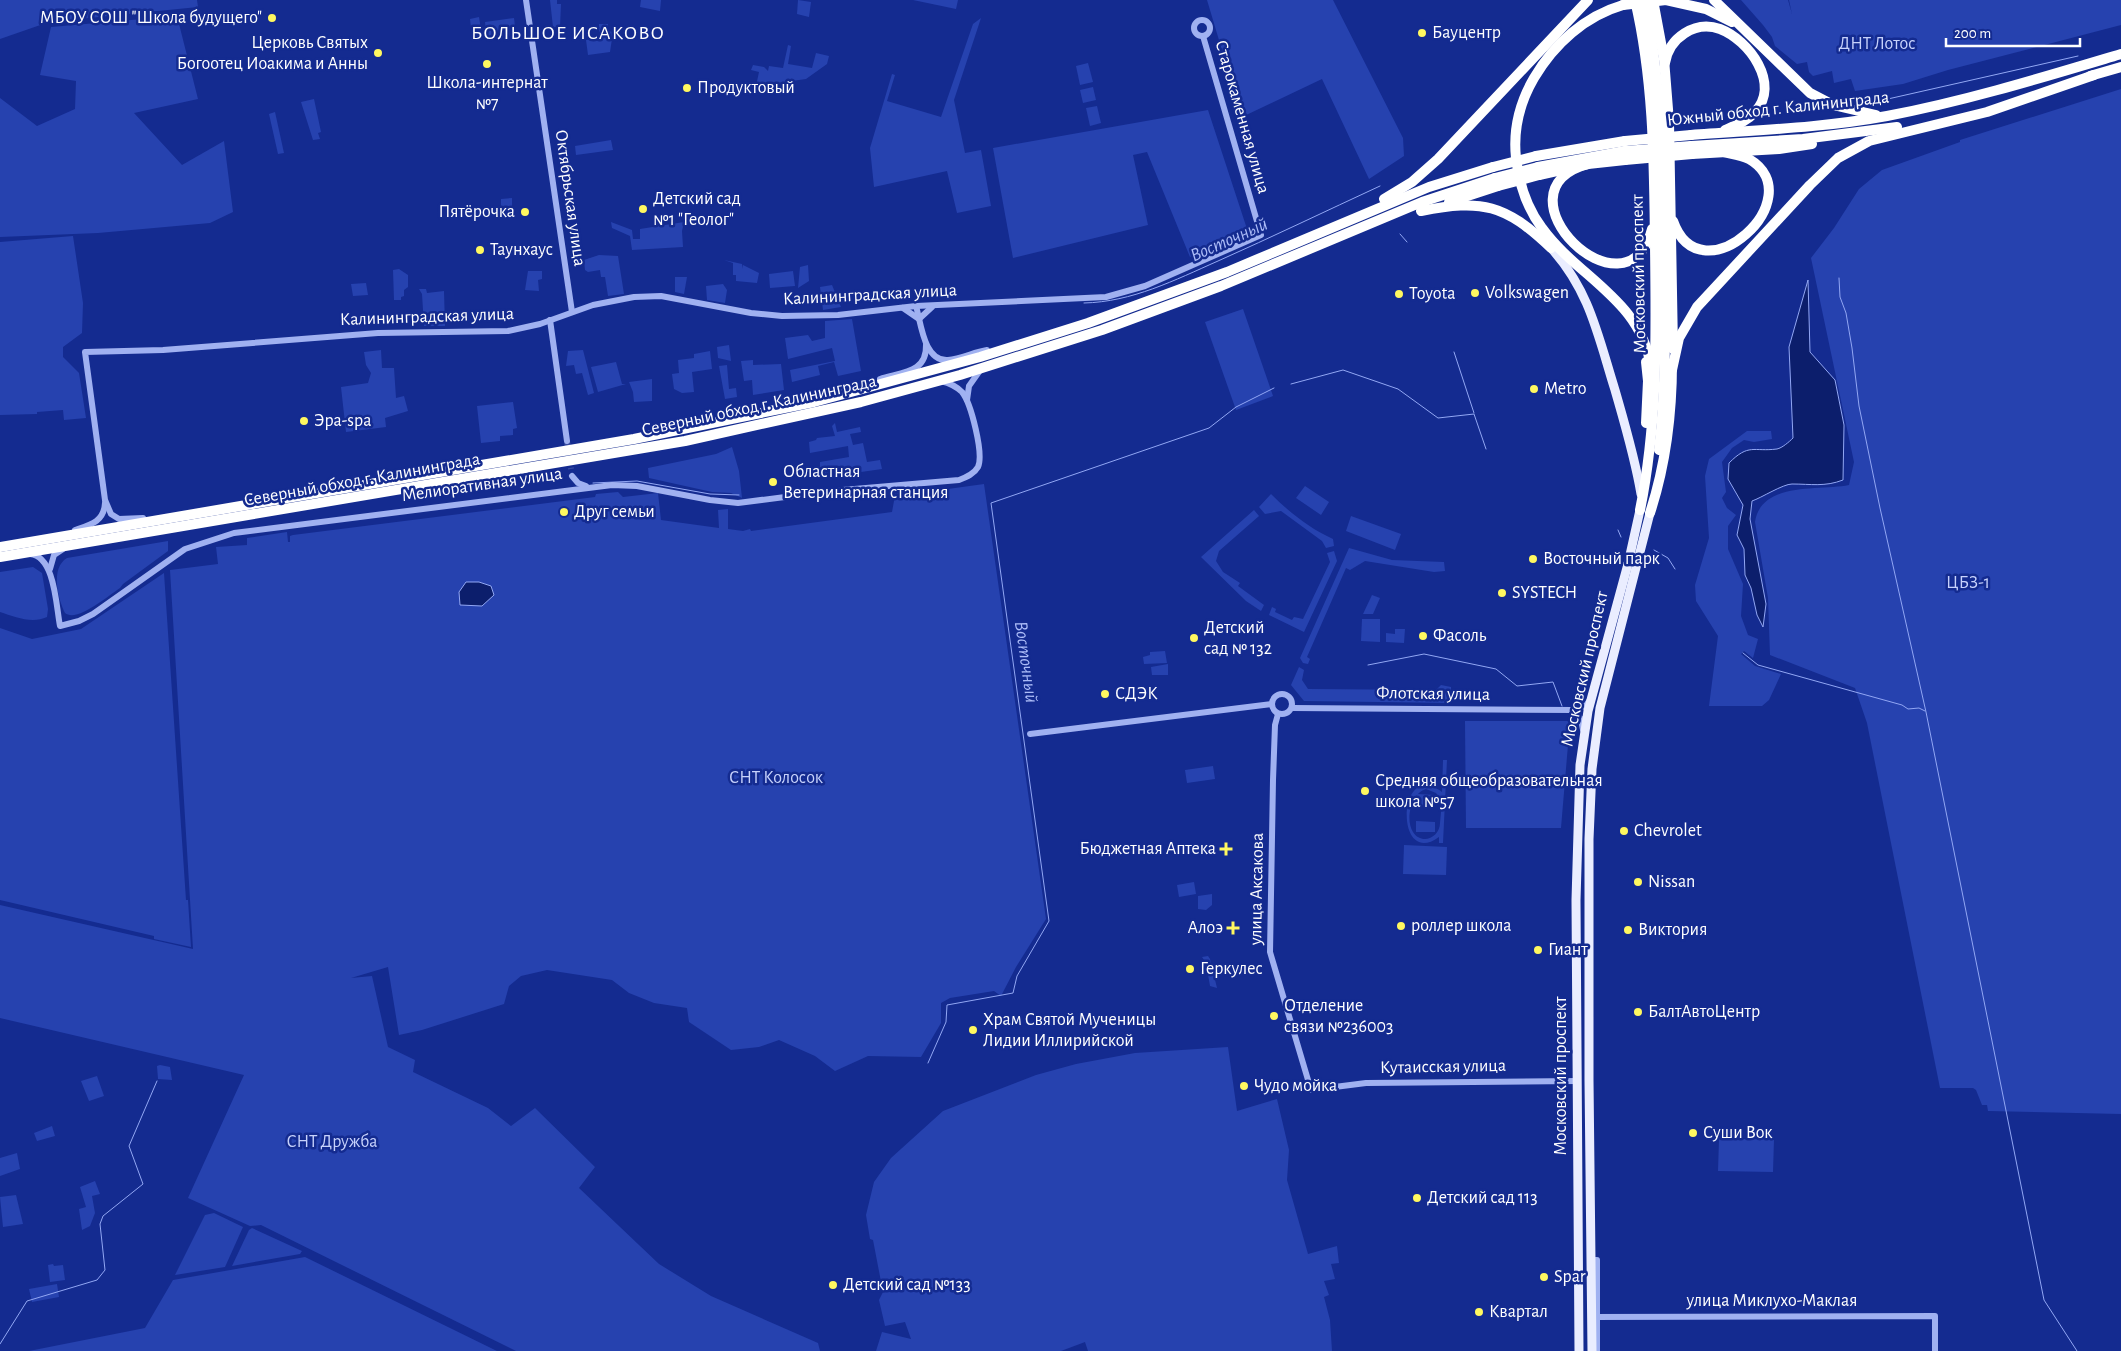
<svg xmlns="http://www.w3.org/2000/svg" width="2121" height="1351" viewBox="0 0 2121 1351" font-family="'Alegreya Sans',sans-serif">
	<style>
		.green { fill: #2642af; fill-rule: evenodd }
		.water { fill: #0c1e6c; stroke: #92a7f4 }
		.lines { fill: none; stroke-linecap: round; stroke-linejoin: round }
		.stream { stroke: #92a7f4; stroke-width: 1 }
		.minor-tunnel { stroke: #374ba1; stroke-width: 6; stroke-dasharray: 6 3; stroke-linecap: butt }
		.minor { stroke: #a0b1f1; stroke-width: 6 }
		.major { stroke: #eaedff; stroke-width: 9 }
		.highway { stroke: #fff; stroke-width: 10 }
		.highway-bridge { stroke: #fff; stroke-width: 10 }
		.poi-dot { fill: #fff860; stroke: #142b90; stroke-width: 2 }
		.labels { text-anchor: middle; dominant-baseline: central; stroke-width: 5; stroke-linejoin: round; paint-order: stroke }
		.poi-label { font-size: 18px; fill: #fff; stroke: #142b90; text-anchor: start }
		.park-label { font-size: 18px; fill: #c7d2fc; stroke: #142b90 }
		.street-label { font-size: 18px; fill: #fff; stroke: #142b90 }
		.water-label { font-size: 19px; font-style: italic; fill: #acbcf8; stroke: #142b90 }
		.quarter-label { font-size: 20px; letter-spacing: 1px; fill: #fff; stroke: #142b90 }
	</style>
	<rect width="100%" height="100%" fill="#142b90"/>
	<g class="green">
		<polygon points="0,0 197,0 198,7 49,22 0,39"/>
		<polygon points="550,0 557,0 557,4 561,4 560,27 553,27"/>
		<polygon points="641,0 661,0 660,11 640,7"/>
		<polygon points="798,0 811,2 809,17 797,14"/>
		<polygon points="913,0 958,0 956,9"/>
		<polygon points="1207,0 1333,0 1403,138 1404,156 1369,179 1322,79 1242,117"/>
		<polygon points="1741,0 1788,0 1792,14 1789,0 2121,0 2121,25 1948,70 1903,84 1855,91 1851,79 1834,83 1832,71 1813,76 1809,72 1807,62 1797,64 1775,46 1772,37 1763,25"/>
		<polygon points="177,16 198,99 134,113 182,165 224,141 233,212 210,223 98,233 0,237 0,98 37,126 75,109 76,81 40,75 51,27"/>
		<polygon points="479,17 482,36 472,37 470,19"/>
		<polygon points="514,18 516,35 487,39 485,22"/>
		<polygon points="981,18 954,100 965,153 981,150 991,206 957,213 947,171 874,187 870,148 892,74 895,75 887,101 941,117 973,24"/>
		<polygon points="599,24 608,24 607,31 613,32 610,52 588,55 586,40 599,38"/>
		<polygon points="788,45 791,46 788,64 812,68 816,53 829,56 827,64 806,79 756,86 759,72 751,70 753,65 764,67 768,71 769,66 783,68"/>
		<polygon points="1088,63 1093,82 1080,85 1076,66"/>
		<polygon points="1093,87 1096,100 1083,103 1080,90"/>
		<path d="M2121 89V1114L1988 1111 1987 1105H1982L1976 1090 1973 1088H1940L1867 723 1855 688 1770 655 1768 598 1755 522C1761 481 1820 491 1849 485L1854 462 1811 258 1834 228 1859 189 1882 170 1960 142V140Z"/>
		<polygon points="314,99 321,132 318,133 320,139 313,140 301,102"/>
		<polygon points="1097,106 1101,123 1090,126 1086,108"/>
		<polygon points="1208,110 1248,232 1190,257 1147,152 1133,155 1148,225 1013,258 993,148"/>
		<polygon points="275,112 284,153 278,154 269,114"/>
		<polygon points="611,140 613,150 576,155 575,146"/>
		<polygon points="512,198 512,218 501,213 501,199"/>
		<polygon points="611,222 632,230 633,239 640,239 640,229 684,222 682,231 683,247 632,250 630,236 612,228"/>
		<polygon points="73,236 83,303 82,333 63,347 63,357 79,373 86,418 64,420 63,410 37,412 37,414 0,415 0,242"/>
		<polygon points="599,255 618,256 624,294 608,296 605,277 601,277 600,270 588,272 585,270 584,260"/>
		<polygon points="724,260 742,264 743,269 743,265 759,273 757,283 736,281 736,275 733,275 733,263"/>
		<polygon points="808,265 809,281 798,288 800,267"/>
		<polygon points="399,269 408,275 408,287 404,290 404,296 401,297 401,300 394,300 393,270"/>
		<polygon points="528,271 542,271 542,279 538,280 539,291 525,290"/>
		<polygon points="793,271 795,286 770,288 769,274"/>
		<polygon points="675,277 687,277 684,294 675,292"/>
		<polygon points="366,283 368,295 353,296 351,284"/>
		<polygon points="723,284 727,290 725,303 707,300 706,286"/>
		<polygon points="832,285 841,307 823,310 820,287"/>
		<polygon points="419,289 426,289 427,293 444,291 445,326 424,326 422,294"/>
		<polygon points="1243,309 1273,396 1236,410 1205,322"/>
		<polygon points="852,319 861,371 838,376 834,362 818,366 820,375 792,382 790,370 835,361 832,348 788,359 785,338 808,335 812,341 825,338 825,321"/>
		<polygon points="729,345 731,361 718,358 717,347"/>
		<polygon points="381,350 382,368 394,368 396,398 404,396 408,411 385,418 386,427 346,432 341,387 368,383 371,373 366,365 364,352"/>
		<polygon points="583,350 594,393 588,395 582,373 576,374 574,365 566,366 568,351"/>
		<polygon points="710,351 712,369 692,372 694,392 682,393 674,389 672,374 679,373 678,360 694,358 694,354"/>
		<polygon points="753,360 753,365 781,364 784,390 753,395 752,380 744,381 741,361"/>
		<polygon points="616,362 622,384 626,384 598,392 591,367"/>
		<polygon points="727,365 729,389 736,388 737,397 725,399 719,366"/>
		<polygon points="652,379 652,401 634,402 633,392 629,382"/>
		<polygon points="513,402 517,428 513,429 513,435 500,436 500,441 481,443 477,406"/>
		<polygon points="835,423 837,432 860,427 861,432 850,434 853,445 863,443 867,462 880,460 882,469 826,477 825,471 829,469 828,466 820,467 820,462 849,457 848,446 810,453 809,442 816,440 817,438 835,436 832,426"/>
		<polygon points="1747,431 1771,431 1772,439 1754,442 1744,440 1732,448 1722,462 1726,492 1722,498 1727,508 1736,515 1728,526 1728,549 1743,584 1741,616 1748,635 1758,639 1753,658 1744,651 1741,654 1755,666 1781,674 1769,700 1762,706 1709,706 1718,636 1696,601 1695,585 1709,538 1705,476 1709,459"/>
		<polygon points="732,447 739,471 742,498 731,493 712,492 649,478 648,468 716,454"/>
		<polygon points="984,484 1046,919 1016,967 1001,996 994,991 950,998 941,1003 941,1023 921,1057 868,1056 835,1071 815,1056 779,1040 759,1047 731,1050 689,1022 687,1008 654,1003 629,993 612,980 547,970 521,976 509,986 504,1004 422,1030 399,1035 388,967 351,978 372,976 388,1047 415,1060 413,1072 488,1108 511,1126 535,1108 595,1167 579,1188 659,1264 711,1296 818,1343 820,1351 516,1351 261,1225 250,1226 188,1198 244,1075 0,1018 0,905 193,949 170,570 218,564 216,547 247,545 247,538 287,532 288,542 290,542 290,536 293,535 595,497 596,494 618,492 623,497 658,493 661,520 719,528 718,510 728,509 728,529 743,531 750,529 751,531 892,512 896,490 926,492"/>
		<polygon points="1305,486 1329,502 1321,515 1296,498"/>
		<path d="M1271 494C1289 512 1309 528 1333 539L1334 546 1326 548 1322 541 1281 511 1265 514 1259 507Z"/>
		<polygon points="1254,510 1259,516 1219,551 1216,561 1223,572 1240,583 1238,586 1264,605 1261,611 1246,601 1201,557"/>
		<polygon points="1351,516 1401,534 1395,550 1346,531"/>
		<path d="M168 541V551L123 584 120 588C109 595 77 623 65 613 58 599 50 568 67 558Z"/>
		<polygon points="1349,548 1392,560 1444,562 1445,571 1434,572 1365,561 1350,570 1346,568 1307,657 1310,659 1308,664 1303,663 1300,658"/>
		<polygon points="1334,551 1337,561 1304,632 1269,615 1272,607 1276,609 1275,612 1292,620 1294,617 1303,619 1330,562 1327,553"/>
		<path d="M33 567 42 573 48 609 47 617C32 624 15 617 0 612V572Z"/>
		<polygon points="164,573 186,900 188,900 191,947 154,939 154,936 0,900 0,628 32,639 81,629"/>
		<polygon points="1372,595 1380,598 1373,614 1363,614"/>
		<polygon points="1362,619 1380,619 1380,642 1361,641"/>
		<polygon points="1395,629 1405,629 1404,643 1386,642 1386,633 1395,634"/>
		<polygon points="1165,651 1167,663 1144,664 1143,657 1150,655 1150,652"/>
		<polygon points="1168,664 1168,675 1152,675 1151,667"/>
		<polygon points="1299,667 1304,670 1302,680 1308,689 1436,690 1441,685 1451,687 1451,703 1304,701 1291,685"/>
		<polygon points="1465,721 1570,721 1561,828 1466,828"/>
		<path d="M1443 760H1447L1443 843H1439V837C1394 870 1397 756 1442 792ZM1426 789 1436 793C1443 802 1441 811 1440 823 1440 837 1422 846 1413 832 1405 820 1411 793 1426 789Z"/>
		<polygon points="1213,766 1215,779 1187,783 1185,770"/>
		<polygon points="1417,794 1435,795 1435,806 1417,805"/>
		<polygon points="1416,821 1435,822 1435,832 1416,832"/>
		<polygon points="1404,845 1447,847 1446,875 1403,874"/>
		<polygon points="1194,882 1196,894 1179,897 1177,885"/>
		<polygon points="1212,894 1212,905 1206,910 1198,909 1198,896"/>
		<polygon points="1208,956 1210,959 1217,988 1210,986 1206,963 1202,957"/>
		<polygon points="1228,1047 1237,1111 1277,1099 1289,1150 1287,1180 1308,1254 1337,1246 1339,1263 1331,1264 1335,1279 1324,1281 1329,1295 1324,1297 1330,1320 1332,1351 1088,1351 1085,1342 1061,1351 876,1351 882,1332 911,1339 905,1322 885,1326 879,1300 883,1292 873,1240 870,1239 866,1215 874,1182 891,1158 943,1111 1036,1075 1076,1064 1135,1053"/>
		<polygon points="160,1065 170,1067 172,1080 158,1079 157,1066"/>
		<polygon points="97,1076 104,1096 89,1101 81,1081"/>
		<polygon points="52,1126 55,1136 37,1141 34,1133"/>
		<polygon points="1719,1139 1774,1139 1773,1172 1718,1171"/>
		<polygon points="17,1153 20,1169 0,1176 0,1158"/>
		<polygon points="95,1181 100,1194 92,1196 95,1213 90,1226 82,1230 79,1209 86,1207 80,1187"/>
		<polygon points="16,1195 23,1224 3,1227 0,1197"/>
		<polygon points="214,1213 243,1227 225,1267 175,1275 205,1215"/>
		<polygon points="252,1228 302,1251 300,1254 232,1266 249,1230"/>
		<polygon points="305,1257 497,1351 29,1351 145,1328 173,1280"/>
		<polygon points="53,1264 54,1266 63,1265 65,1280 50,1282 48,1265"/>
		<polygon points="57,1284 59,1297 32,1302 29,1289"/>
	</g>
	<g class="water">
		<path d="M1808 280 1810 352 1835 380 1844 425 1843 480C1825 487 1811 484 1792 484 1783 484 1761 498 1752 501L1750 519 1766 604 1763 627 1757 615 1751 588 1745 575 1744 549 1737 535 1743 505 1728 479 1729 463C1749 443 1753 452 1777 449 1782 448 1789 442 1793 438L1789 347Z"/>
		<polygon points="466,582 479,582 491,586 494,595 482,606 460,605 459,592"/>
	</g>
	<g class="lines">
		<g class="stream">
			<polyline points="1879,101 2078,56"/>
			<polyline points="1400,234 1407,242"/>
			<polyline points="1839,278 1840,297 1846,313 1852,348 1859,406 1880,508 1926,712 2044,1300 2077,1351"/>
			<path d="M1084 303C1132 302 1175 280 1218 261 1272 237 1326 211 1380 186"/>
			<polyline points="1454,352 1474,413"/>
			<polyline points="1291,384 1343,370 1398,389 1438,418 1474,414 1486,449"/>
			<polyline points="593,483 637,481 710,494 739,495"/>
			<polyline points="1618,530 1621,537"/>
			<polyline points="1654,550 1668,558 1675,569"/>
			<polyline points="1743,653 1758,665 1902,705 1908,709 1919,708 1925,711"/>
			<polyline points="1368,665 1424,654 1496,669 1517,686 1553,682 1562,706"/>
			<polyline points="928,1063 946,1022 947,1005 1013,993 1017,976 1049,921 991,503 1209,428 1236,407 1274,388"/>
			<polyline points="0,1344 27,1301 97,1280 105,1270 100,1224 103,1216 143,1184 129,1146 157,1081"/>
		</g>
		<polyline class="minor-tunnel" points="567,441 571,469"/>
		<g class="minor">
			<polyline points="526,0 572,312"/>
			<circle cx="1202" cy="28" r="8"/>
			<path d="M916 306C921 323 924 362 948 360 961 359 974 352 987 350"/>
			<polyline points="903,308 919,319 932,307"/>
			<polyline points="550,320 567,441"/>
			<path d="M880 379C902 372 927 373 926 345"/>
			<polyline points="967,400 969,386 981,369"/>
			<polyline points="572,476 578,483 586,486"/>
			<polyline points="143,518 119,519 111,514 105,500 85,352 163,350 378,333 508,331 540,324 593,305 634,297 661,296 751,313 782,316 838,315 916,306 1106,297 1145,286 1261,235 1203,36"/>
			<path d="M75 530C90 525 104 522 105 503"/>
			<path d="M30 554C55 556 56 606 60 626L79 621 93 614 185 549 234 533 612 485 637 486 710 500 738 503 831 491 959 480C967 477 974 474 978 467 984 454 971 403 962 392 957 387 949 383 941 381"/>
			<polyline points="50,569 54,555 63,549"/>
			<circle cx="1282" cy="704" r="10"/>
			<polyline points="1292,708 1573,710 1585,706 1590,700"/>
			<polyline points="1573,710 1581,719 1583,730"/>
			<polyline points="1278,714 1275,725 1273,780 1270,952 1311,1090 1366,1083 1577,1081"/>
			<polyline points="1030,734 1272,704"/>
			<polyline points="1590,1260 1597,1260 1597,1351"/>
			<polyline points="1592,1317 1935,1316 1935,1351"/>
		</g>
		<g class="major">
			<path d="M1551 248C1590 291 1598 336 1615 390 1625 425 1635 458 1641 494"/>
			<polyline points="1579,1351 1576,900 1580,765 1588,711 1628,564 1640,510"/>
			<polyline points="1592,1351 1589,1080 1589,839 1592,769 1600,708 1650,513"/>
		</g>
		<g class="highway">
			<path d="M1635 0C1654 81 1654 163 1655 245 1656 334 1658 422 1640 510"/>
			<path d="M1644 0C1662 81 1662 163 1664 245 1665 313 1667 382 1659 450"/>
			<polyline points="1653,0 1664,59 1669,122 1673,349"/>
			<polyline points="1666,0 1706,9 1732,22"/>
			<polyline points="1714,0 1810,93 1833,105 1876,115"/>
			<path d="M1623 5C1585 16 1554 44 1534 78 1520 102 1513 130 1516 158 1519 183 1526 207 1542 228 1578 278 1642 300 1651 368"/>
			<path d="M1665 63C1669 38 1695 20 1720 29 1749 40 1781 84 1755 112 1747 121 1736 125 1725 130"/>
			<polyline points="2090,76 2121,67"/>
			<path d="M1691 135C1756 130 1822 128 1887 116 1966 101 2044 77 2121 54"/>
			<polyline points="1691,146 1803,139 1897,127"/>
			<polyline points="1692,154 1779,149 1812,144"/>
			<polyline points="1536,156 1625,141"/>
			<path d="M1588 164C1489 191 1627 326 1652 229"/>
			<polyline points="1538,167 1625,151"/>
			<polyline points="1539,175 1588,164 1625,160"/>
			<polyline points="1384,199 1412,182 1438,159 1588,0"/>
			<polyline points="1449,202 1498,186"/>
			<path d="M1421 211C1482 199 1505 204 1551 248"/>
			<path d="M1673 221C1701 301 1814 197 1749 159 1741 155 1731 154 1723 152"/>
			<polyline points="1672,370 1679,338 1697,307 1810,185 1838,158 1869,141 1987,112 2094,75"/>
			<polyline points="1646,423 1648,381 1646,362"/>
			<path d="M1650 513C1666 464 1672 414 1672 363"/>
			<polyline points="0,547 634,439 814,402 980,357 1088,323 1227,272 1429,187 1493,167"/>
			<polyline points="0,557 685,441 861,402 960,375 1102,330 1221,286 1422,202 1495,178"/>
		</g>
		<g class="highway-bridge">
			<polyline points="1623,5 1666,0"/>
			<polyline points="1625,141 1691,135"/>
			<polyline points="1625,151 1691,146"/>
			<polyline points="1625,160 1692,154"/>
			<polyline points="1493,167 1536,156"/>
			<polyline points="1495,178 1538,167"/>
			<polyline points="1498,186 1539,175"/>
		</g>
	</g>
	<g class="poi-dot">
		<circle cx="272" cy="18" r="5"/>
		<circle cx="1422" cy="33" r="5"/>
		<circle cx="378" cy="53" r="5"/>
		<circle cx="487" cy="64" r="5"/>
		<circle cx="687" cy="88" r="5"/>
		<circle cx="643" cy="209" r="5"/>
		<circle cx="525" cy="212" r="5"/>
		<circle cx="480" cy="250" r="5"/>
		<circle cx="1475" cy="293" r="5"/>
		<circle cx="1399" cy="294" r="5"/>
		<circle cx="1534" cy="389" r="5"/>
		<circle cx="304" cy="421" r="5"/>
		<circle cx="773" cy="482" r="5"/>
		<circle cx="564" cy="512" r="5"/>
		<circle cx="1533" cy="559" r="5"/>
		<circle cx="1502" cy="593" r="5"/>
		<circle cx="1423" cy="636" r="5"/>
		<circle cx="1194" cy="638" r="5"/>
		<circle cx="1105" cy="694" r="5"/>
		<circle cx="1365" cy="791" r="5"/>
		<circle cx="1624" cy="831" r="5"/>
		<path d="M1223.5 841.5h5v5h5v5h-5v5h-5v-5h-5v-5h5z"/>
		<circle cx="1638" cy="882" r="5"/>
		<circle cx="1401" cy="926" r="5"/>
		<path d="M1230.5 920.5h5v5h5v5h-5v5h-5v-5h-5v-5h5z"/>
		<circle cx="1628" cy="930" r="5"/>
		<circle cx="1538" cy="950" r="5"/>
		<circle cx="1190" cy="969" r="5"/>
		<circle cx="1638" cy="1012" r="5"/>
		<circle cx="1274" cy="1016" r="5"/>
		<circle cx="973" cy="1030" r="5"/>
		<circle cx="1244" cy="1086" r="5"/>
		<circle cx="1693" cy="1133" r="5"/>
		<circle cx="1417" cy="1198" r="5"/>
		<circle cx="1544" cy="1277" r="5"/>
		<circle cx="833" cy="1285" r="5"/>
		<circle cx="1479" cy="1312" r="5"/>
	</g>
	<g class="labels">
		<g class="poi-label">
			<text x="262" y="18" text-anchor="end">МБОУ СОШ "Школа будущего"</text>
			<text x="1432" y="33">Бауцентр</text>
			<text x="368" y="43" text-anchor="end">Церковь Святых<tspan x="368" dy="21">Богоотец Иоакима и Анны</tspan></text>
			<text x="487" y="83" text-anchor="middle">Школа-интернат<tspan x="487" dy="21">№7</tspan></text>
			<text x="697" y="88">Продуктовый</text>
			<text x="653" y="199">Детский сад<tspan x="653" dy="21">№1 "Геолог"</tspan></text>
			<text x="515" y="212" text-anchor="end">Пятёрочка</text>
			<text x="490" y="250">Таунхаус</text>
			<text x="1485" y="293">Volkswagen</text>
			<text x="1409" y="294">Toyota</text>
			<text x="1544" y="389">Metro</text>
			<text x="314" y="421">Эра-spa</text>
			<text x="783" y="472">Областная<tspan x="783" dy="21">Ветеринарная станция</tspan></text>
			<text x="574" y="512">Друг семьи</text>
			<text x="1543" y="559">Восточный парк</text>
			<text x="1512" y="593">SYSTECH</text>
			<text x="1204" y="628">Детский<tspan x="1204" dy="21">сад № 132</tspan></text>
			<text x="1433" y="636">Фасоль</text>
			<text x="1115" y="694">СДЭК</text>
			<text x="1375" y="781">Средняя общеобразовательная<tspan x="1375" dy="21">школа №57</tspan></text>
			<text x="1634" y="831">Chevrolet</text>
			<text x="1216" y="849" text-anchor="end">Бюджетная Аптека</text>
			<text x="1648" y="882">Nissan</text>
			<text x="1411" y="926">роллер школа</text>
			<text x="1223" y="928" text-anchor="end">Алоэ</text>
			<text x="1638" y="930">Виктория</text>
			<text x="1548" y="950">Гиант</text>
			<text x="1200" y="969">Геркулес</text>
			<text x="1284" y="1006">Отделение<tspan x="1284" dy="21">связи №236003</tspan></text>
			<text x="1648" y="1012">БалтАвтоЦентр</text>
			<text x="983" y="1020">Храм Святой Мученицы<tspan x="983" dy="21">Лидии Иллирийской</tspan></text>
			<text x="1254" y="1086">Чудо мойка</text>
			<text x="1703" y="1133">Суши Вок</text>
			<text x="1427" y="1198">Детский сад 113</text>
			<text x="1554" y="1277">Spar</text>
			<text x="843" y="1285">Детский сад №133</text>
			<text x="1489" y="1312">Квартал</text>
		</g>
		<g class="park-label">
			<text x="1877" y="44">ДНТ Лотос</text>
			<text x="1968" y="583">ЦБЗ-1</text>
			<text x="776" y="778">СНТ Колосок</text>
			<text x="332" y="1142">СНТ Дружба</text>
		</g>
		<g class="street-label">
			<text transform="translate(1778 109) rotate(-6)">Южный обход г. Калининграда</text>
			<text transform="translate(1242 117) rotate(74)">Старокаменная улица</text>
			<text transform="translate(570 198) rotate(82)">Октябрьская улица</text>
			<text transform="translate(1639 274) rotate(-91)">Московский проспект</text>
			<text transform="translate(870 295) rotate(-3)">Калининградская улица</text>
			<text transform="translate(427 317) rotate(-2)">Калининградская улица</text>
			<text transform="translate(759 406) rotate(-12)">Северный обход г. Калининграда</text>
			<text transform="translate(362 480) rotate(-10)">Северный обход г. Калининграда</text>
			<text transform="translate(482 485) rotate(-8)">Мелиоративная улица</text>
			<text transform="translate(1585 669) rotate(-77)">Московский проспект</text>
			<text transform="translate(1433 694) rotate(1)">Флотская улица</text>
			<text transform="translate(1257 889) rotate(-89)">улица Аксакова</text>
			<text transform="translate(1443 1067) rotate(-1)">Кутаисская улица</text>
			<text transform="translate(1561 1076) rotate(-90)">Московский проспект</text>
			<text x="1772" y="1301">улица Миклухо-Маклая</text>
		</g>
		<g class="water-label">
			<text transform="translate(1229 240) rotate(-24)">Восточный</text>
			<text transform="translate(1026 662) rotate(82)">Восточный</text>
		</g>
		<g class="quarter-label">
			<text x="568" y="33">БОЛЬШОЕ ИСАКОВО</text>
		</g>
	</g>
	<path d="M1946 38v8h134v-8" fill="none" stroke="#ffffff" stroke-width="2.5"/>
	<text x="1954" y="38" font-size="15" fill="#ffffff" stroke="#142b90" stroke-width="4" paint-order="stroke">200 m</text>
</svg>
